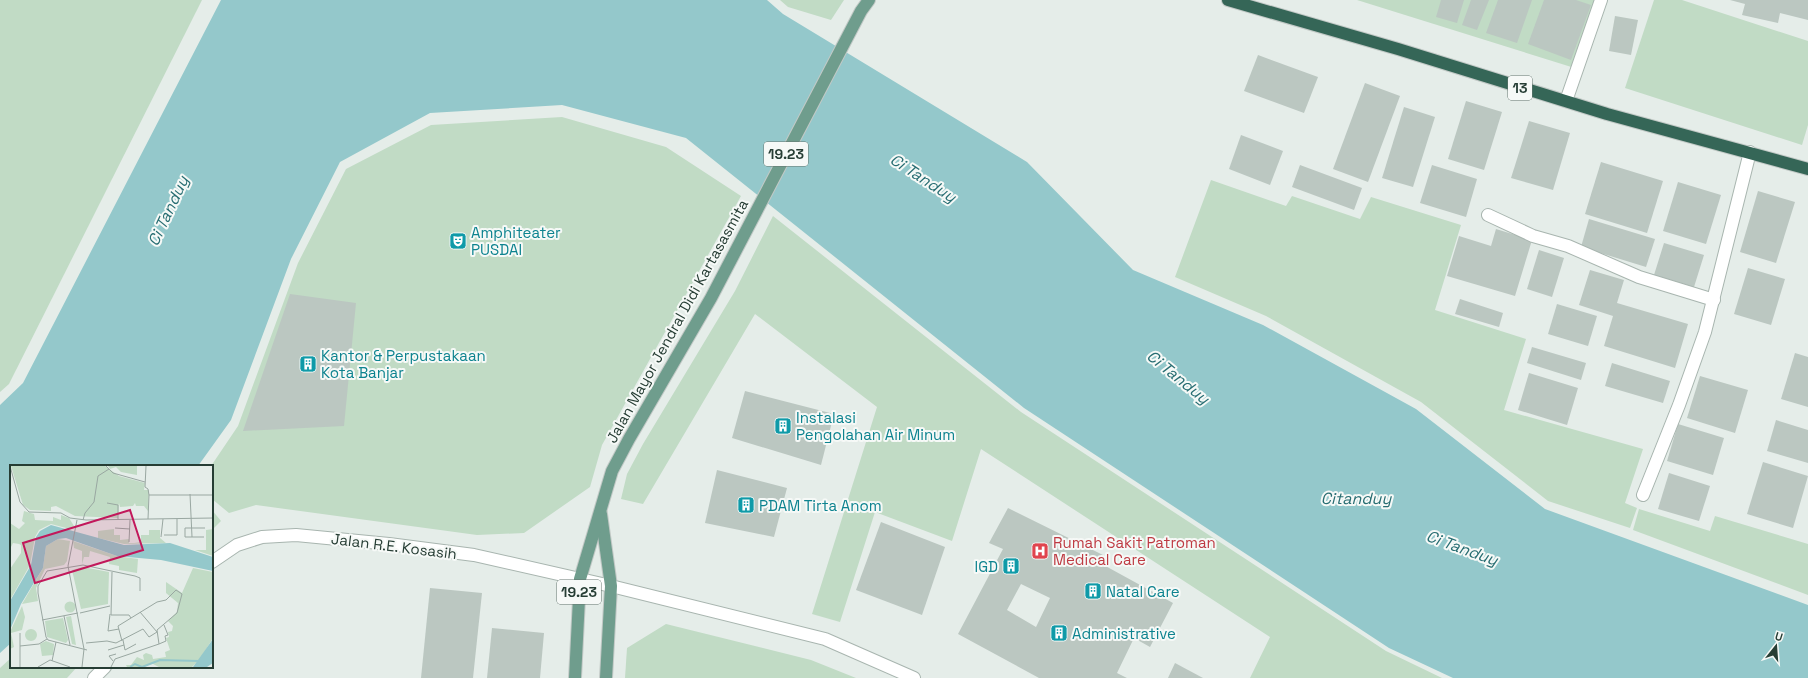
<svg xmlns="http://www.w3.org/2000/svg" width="1808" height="678" viewBox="0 0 1808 678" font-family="'Space Grotesk',sans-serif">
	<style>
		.green { fill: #c1dbc5 }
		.water { fill: #94c8cb }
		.building { fill: #bbc7c1; fill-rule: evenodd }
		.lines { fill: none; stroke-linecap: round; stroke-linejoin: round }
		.street-casing { stroke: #a8b5af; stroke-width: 14 }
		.primary-casing { stroke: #c2c9c6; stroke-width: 14 }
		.highway-casing { stroke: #c2c9c6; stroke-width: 14 }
		.street { stroke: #fff; stroke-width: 12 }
		.primary { stroke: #6f9d8d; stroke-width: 12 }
		.highway { stroke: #356657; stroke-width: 12 }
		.labels { text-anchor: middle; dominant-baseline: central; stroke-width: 4; stroke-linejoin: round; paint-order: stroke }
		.shield { fill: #f6f9f7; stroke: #64756e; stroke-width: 1 }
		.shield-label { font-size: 14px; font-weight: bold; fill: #263d34 }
		.culture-label { font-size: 15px; fill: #0d838f; stroke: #f6f9f7; text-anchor: start }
		.street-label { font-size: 15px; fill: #263d34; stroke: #f6f9f7 }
		.health-label { font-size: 15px; fill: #be3a42; stroke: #f6f9f7; text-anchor: start }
		.water-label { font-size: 16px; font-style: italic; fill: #276d72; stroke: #f6f9f7 }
		.inset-river { fill: none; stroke: #94c8cb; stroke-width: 2 }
		.inset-road { fill: none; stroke: #99a7a1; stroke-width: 1 }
		.view { fill: #c2185b; fill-opacity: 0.15; stroke: #c2185b; stroke-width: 2 }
		.inset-edge { fill: none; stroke: #263d34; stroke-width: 2 }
	</style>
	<rect width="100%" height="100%" fill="#e5ede9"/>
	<g class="green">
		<polygon points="0,0 202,0 9,384 0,392"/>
		<polygon points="780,0 844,0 831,20 788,7"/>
		<polygon points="1357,0 1606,0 1581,70"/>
		<polygon points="1654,0 1682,0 1808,41 1808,125 1802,145 1625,88"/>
		<polygon points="562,117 666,147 741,196 602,445 590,487 524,533 477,535 256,505 229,513 212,499 211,466 238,426 298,263 346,169 431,125"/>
		<polygon points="1211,180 1286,206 1292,196 1360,219 1371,197 1461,225 1435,310 1526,339 1504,410 1643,449 1625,503 1637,508 1630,528 1548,501 1421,402 1266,316 1175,277"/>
		<polygon points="773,216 1021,412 1386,651 1442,678 1250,678 1270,637 981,449 952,541 875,512 840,622 812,614 877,407 755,314 643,504 621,499 627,474 643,444 735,291"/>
		<polygon points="1639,509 1710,531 1715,516 1808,544 1808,595 1633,530"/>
		<polygon points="212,510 221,521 212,530"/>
		<polygon points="666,624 811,660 856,678 625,678 627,648"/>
		<polygon points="11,658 11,667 77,667 67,678 0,678 0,668"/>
	</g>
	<polygon class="water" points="221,0 767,0 783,14 1027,162 1133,270 1263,325 1416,409 1545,509 1808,605 1808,678 1453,678 1389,648 1024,408 686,138 562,105 430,113 340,162 291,259 231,420 198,466 11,466 11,643 0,653 0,405 23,383"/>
	<g class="building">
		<polygon points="1441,0 1464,0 1457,23 1436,17"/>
		<polygon points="1471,0 1489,0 1477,30 1462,25"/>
		<polygon points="1498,0 1532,0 1517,43 1486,33"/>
		<polygon points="1544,0 1576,0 1591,5 1571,60 1528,44"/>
		<polygon points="1730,0 1808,0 1808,20 1780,13 1778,23 1742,15 1745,4"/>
		<polygon points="1615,16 1638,20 1631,55 1609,51"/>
		<polygon points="1258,55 1318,77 1304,113 1244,91"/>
		<polygon points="1365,83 1400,96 1368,182 1333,169"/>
		<polygon points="1466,101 1502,112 1484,170 1448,159"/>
		<polygon points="1404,107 1435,117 1413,187 1382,178"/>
		<polygon points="1529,121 1570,133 1553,190 1511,178"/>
		<polygon points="1241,135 1283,151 1270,185 1229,169"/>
		<polygon points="1601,162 1663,181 1647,233 1585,214"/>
		<polygon points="1300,165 1362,188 1354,210 1292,187"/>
		<polygon points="1432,165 1477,179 1466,217 1420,203"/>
		<polygon points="1678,182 1721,195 1706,244 1663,231"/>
		<polygon points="1758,191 1795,202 1776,263 1740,252"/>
		<polygon points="1589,219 1655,239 1646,267 1581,247"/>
		<polygon points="1496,229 1532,240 1515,296 1447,276 1459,236 1491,246"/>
		<polygon points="1664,243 1704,255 1694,287 1654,275"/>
		<polygon points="1539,250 1564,258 1552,297 1527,289"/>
		<polygon points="1748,268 1785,279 1771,325 1734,314"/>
		<polygon points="1590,270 1624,280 1617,303 1688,324 1675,368 1604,346 1613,316 1579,305"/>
		<polygon points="290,294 356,303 344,426 243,431"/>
		<polygon points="1460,299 1503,313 1499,327 1455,314"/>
		<polygon points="1557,304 1597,316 1588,346 1548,334"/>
		<polygon points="1532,347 1586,363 1581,380 1527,363"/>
		<polygon points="1795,353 1808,357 1808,407 1781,399"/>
		<polygon points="1612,363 1670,381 1663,403 1605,386"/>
		<polygon points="1529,373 1578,388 1567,425 1518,410"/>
		<polygon points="1700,376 1748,390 1735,433 1687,418"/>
		<polygon points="745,391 834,414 821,465 732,438"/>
		<polygon points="1776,420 1808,430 1808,463 1767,451"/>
		<polygon points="1678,424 1724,438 1713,475 1667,461"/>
		<polygon points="1763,462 1808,476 1793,528 1747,514"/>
		<polygon points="717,470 787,488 774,537 705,523"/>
		<polygon points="1669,473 1710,486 1699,521 1658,509"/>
		<path d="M1008 508 1103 555 1100 563 1173 603 1150 647 1134 638 1117 673 1127 678H1039L958 634 1003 549 989 543ZM1021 584 1050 598 1036 627 1007 610Z"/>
		<polygon points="881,522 945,547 922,615 856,590"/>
		<polygon points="430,588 482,593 473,678 421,678"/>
		<polygon points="492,628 544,633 540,678 487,678"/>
		<polygon points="1175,663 1203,678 1168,678"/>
	</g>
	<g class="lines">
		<g class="street-casing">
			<g id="street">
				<polyline points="1566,101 1601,0"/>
				<polyline points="1488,215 1533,236 1568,246 1639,277 1714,300"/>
				<polyline points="1643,495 1679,405 1705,332 1750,152"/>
				<polyline points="212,562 237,545 262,537 296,535 389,544 474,555 611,586 825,639 914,678"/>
				<polyline points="94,678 105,667"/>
			</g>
		</g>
		<g class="primary-casing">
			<g id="primary">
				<polyline points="601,514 611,586 606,678"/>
				<polyline points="575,678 580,579 612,471 629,439 711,298 861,11 869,0"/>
			</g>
		</g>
		<g class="highway-casing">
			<polyline id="highway" points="1228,0 1398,49 1607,114 1808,169"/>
		</g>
		<use href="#street" class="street"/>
		<use href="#primary" class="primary"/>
		<use href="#highway" class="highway"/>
	</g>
	<defs>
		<g id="theatre-square" transform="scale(0.9)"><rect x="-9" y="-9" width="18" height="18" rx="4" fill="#0f9aa8" stroke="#f6f9f7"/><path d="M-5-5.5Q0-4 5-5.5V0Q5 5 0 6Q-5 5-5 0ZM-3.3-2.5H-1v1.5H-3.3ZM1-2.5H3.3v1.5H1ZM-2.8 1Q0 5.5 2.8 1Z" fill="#fff"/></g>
		<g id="building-square" transform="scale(0.9)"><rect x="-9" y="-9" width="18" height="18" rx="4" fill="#0f9aa8" stroke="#f6f9f7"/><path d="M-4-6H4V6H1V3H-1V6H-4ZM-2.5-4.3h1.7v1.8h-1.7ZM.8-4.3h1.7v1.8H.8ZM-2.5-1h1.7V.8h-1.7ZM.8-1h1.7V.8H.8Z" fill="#fff"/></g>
		<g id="hospital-square" transform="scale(0.9)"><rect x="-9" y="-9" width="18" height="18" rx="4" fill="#e0444e" stroke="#f6f9f7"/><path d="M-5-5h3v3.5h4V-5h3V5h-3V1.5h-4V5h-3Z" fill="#fff"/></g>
	</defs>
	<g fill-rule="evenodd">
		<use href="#theatre-square" x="458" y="241"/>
		<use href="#building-square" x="308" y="364"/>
		<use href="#building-square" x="783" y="426"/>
		<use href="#building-square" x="746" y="505"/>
		<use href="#hospital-square" x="1040" y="551"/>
		<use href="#building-square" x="1011" y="566"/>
		<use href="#building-square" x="1093" y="591"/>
		<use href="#building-square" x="1059" y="633"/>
	</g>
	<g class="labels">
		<g class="shield">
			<rect x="1508" y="76" width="24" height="24" rx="3"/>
			<rect x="764" y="142" width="44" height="24" rx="3"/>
			<rect x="557" y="580" width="44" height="24" rx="3"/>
		</g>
		<g class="shield-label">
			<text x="1520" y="88">13</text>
			<text x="786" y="154">19.23</text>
			<text x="579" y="592">19.23</text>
		</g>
		<g class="culture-label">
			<text x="471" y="232">Amphiteater<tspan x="471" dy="17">PUSDAI</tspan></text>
			<text x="321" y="355">Kantor &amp; Perpustakaan<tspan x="321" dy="17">Kota Banjar</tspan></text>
			<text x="796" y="417">Instalasi<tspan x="796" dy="17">Pengolahan Air Minum</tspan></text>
			<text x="759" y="505">PDAM Tirta Anom</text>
			<text x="998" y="566" text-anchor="end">IGD</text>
			<text x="1106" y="591">Natal Care</text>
			<text x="1072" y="633">Administrative</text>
		</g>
		<g class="street-label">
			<text transform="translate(677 321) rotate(-61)">Jalan Mayor Jendral Didi Kartasasmita</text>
			<text transform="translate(394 546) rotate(7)">Jalan R.E. Kosasih</text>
		</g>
		<g class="health-label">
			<text x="1053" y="542">Rumah Sakit Patroman<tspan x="1053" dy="17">Medical Care</tspan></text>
		</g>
		<g class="water-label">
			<text transform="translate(923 178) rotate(33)">Ci Tanduy</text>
			<text transform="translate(168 211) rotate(-65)">Ci Tanduy</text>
			<text transform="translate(1178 377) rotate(39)">Ci Tanduy</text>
			<text x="1356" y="498">Citanduy</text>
			<text transform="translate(1462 548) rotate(20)">Ci Tanduy</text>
		</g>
	</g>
	<g transform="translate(10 465)">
		<rect width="203" height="203" fill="#e5ede9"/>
		<path d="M1 1H95L109 11 135 18 134 25H139L138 46 134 41H126L125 38 123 41 110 42 109 38 108 53 65 51 46 41 41 42V46L20 45 13 40ZM98 1H127V10L111 7 106 2 100 4ZM14 46 24 49 25 55 43 56V52L51 55V50L59 53 64 61 60 64 41 59 29 65 25 72 20 100 0 135V104L11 88V80L9 79 3 78 0 84V58L9 64 15 58 12 56ZM104 64V70H110V75L119 74V78H124L131 77V70H139V65H150V73L156 78 114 79 88 73V66ZM203 64V91L185 85H196V65ZM48 74 60 76 57 96 54 100 35 104 26 123 28 136 12 139 33 103 36 81ZM63 76 107 91 128 94 127 108 109 105V101L99 99 100 92 80 86 79 92H74L72 99V86L64 83ZM73 102 99 107 98 139 71 144 62 105ZM183 103 203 107V173L190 194 182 202H149L141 198 134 202H117L116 200H121L127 192 134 195 133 190 136 188 142 190 143 194 156 192 155 187 160 185 156 173 159 172 158 167 162 166 163 161 158 156 167 147 168 138 156 128V117L172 128ZM54.5 142a5.5 5.5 0 1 1 11 0a5.5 5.5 0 1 1-11 0ZM12 141 15 152 12 165 1 168 4 182 0 184V167ZM61 151 66 180 62 179 56 152ZM53 153 58 175 56 178 37 172 35 156ZM15 170a6 6 0 1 1 12 0a6 6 0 1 1-12 0ZM36 176 44 179 43 190 32 191 30 179Z" fill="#c1dbc5"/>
		<path d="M41 60 114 80 160 78 203 92V106L151 95 107 91 56 73 48 74 36 81 33 103 11 139 0 165V136L21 100 26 72 30 66ZM203 174V198L197 202H183Z" fill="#94c8cb"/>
		<path class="inset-river" d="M120 202 125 199 132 202M132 202 150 195 189 196"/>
		<path class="inset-road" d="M0 1 10 37 19 47 51 48 60 53 76 55 203 53M96 1 103 8 135 17M136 1 135 22 138 24 139 30 138 54M180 29 182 72M139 30H203M97 38 108 40V55M67 55 58 101 74 184 72 202M73 55 75 48 84 37 88 11 99 4M105 63 120 64M154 70H167V54M151 72 153 54M194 72H175V63H195M119 77 120 55M70 148 100 141M100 149 98 166 109 164M54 151 60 180M32 155 68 148M10 168V181M113 175 115 185 126 179M112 176 108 161 121 153M76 178 97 176 106 178 133 164 139 172 147 167 130 147M149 179 156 176 155 171 158 170 154 160M77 185 38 175 36 172 28 128V121L37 106 73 100 125 111 130 113V126M98 185 114 180M42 196 46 177M103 196 99 191 106 189M10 202V181L29 179 37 174M28 202 40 195 60 202M101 202 105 194 149 179 147 165 167 148 172 129 166 125 156 135 147 137 121 153 119 150H101L102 107"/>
		<path class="view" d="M120 45 133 85 25 118 13 78Z"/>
		<rect width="203" height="203" class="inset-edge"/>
	</g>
	<g transform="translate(1776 646) rotate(17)" stroke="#f6f9f7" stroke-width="3" paint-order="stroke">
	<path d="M0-3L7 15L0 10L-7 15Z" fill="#263d34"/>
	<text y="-6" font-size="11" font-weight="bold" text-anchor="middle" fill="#263d34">U</text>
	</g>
</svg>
